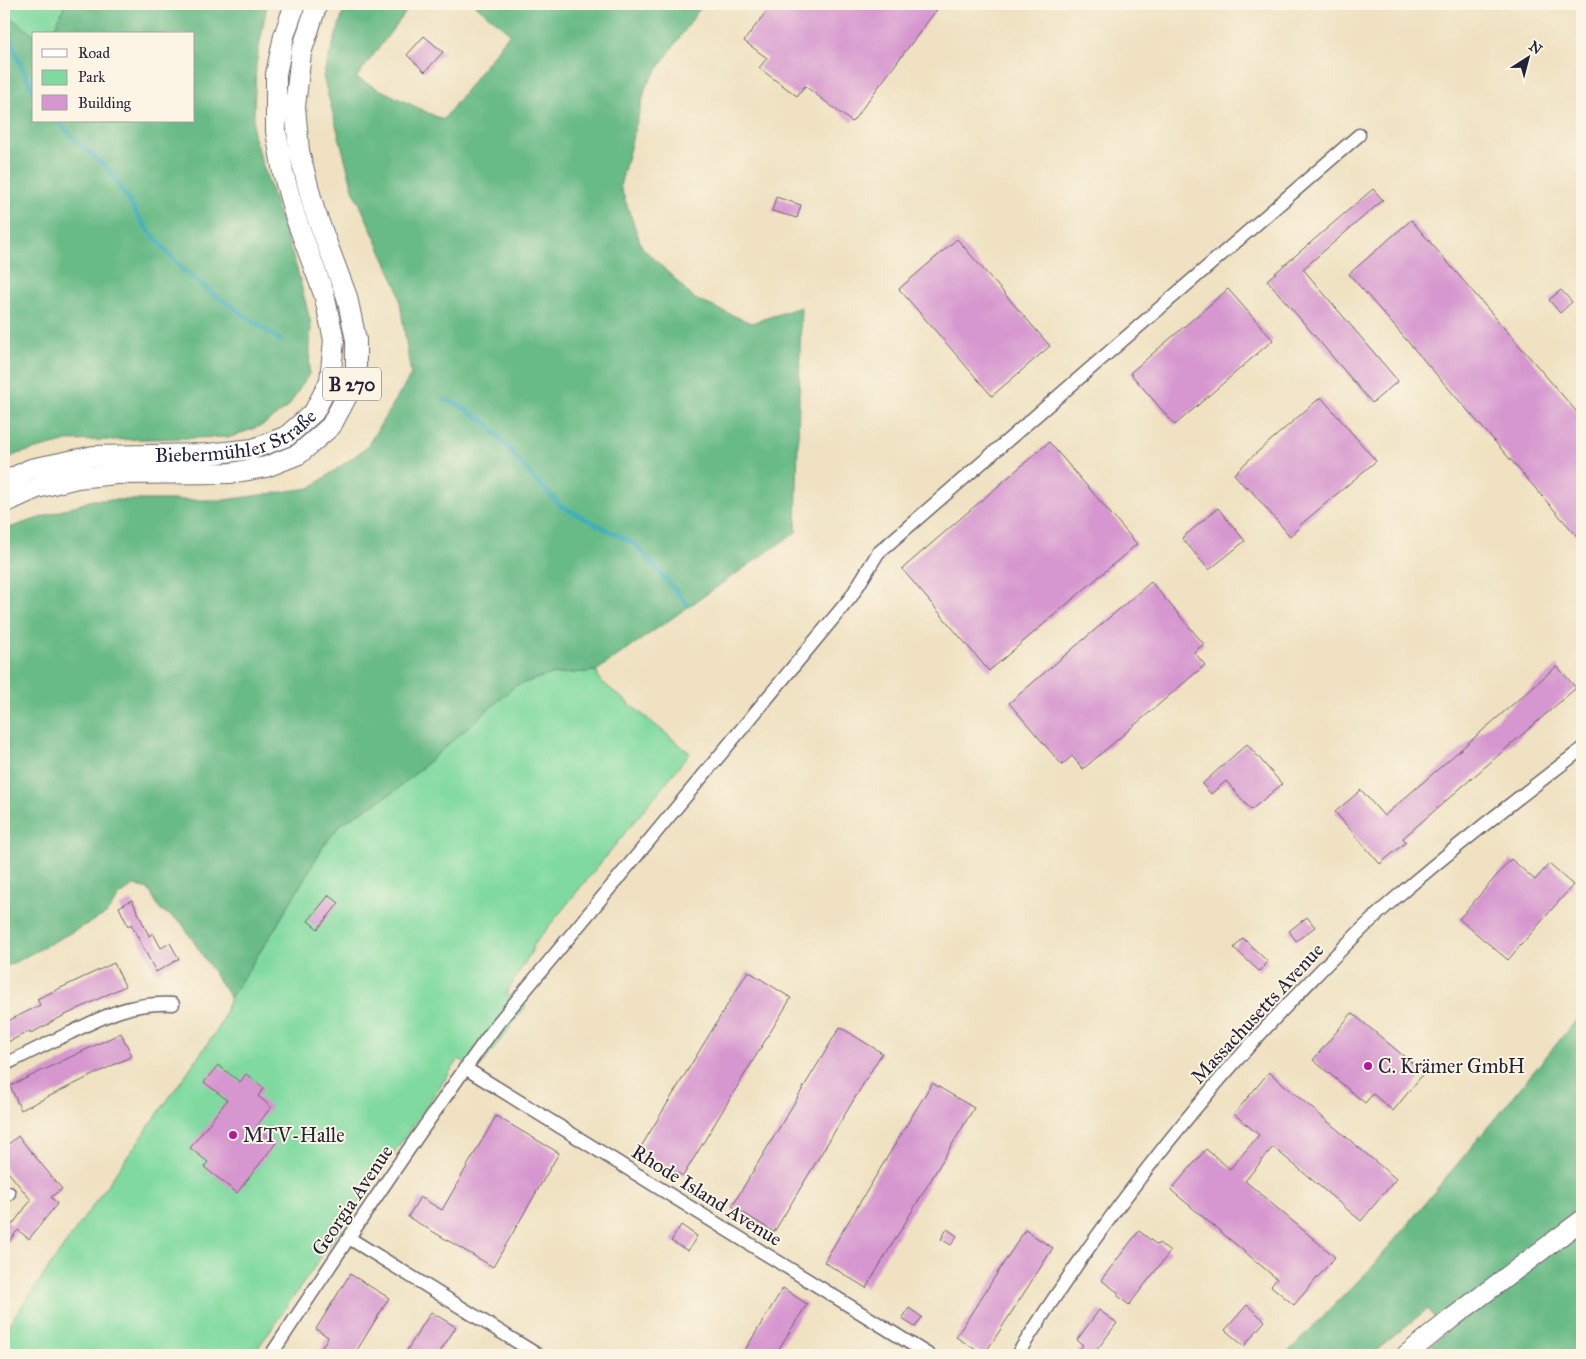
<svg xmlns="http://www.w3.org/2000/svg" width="1586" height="1359" viewBox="0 0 1586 1359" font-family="'IM FELL Great Primer',serif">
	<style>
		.green { fill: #80daa0; stroke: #517e6e }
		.forest { fill: #68ba86; stroke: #456e60 }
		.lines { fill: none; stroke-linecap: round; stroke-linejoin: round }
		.stream { stroke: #40afbc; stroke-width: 4.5 }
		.building { fill: #d696cf }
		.street-casing { stroke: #6a656a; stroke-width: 15 }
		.secondary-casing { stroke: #6a656a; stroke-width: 21 }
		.primary-casing { stroke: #6a656a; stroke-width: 22 }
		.street { stroke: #fff; stroke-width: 12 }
		.secondary { stroke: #fff; stroke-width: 19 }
		.primary { stroke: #fff; stroke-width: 20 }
		.poi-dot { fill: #b5179e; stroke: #fcf5e5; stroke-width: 2 }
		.labels { text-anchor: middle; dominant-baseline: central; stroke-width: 4; stroke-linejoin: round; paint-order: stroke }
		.shield { fill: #fcf5e5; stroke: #63616e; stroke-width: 1 }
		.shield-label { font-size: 19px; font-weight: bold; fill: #22223b }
		.street-label { font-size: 20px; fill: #22223b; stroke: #fcf5e5 }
		.poi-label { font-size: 20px; fill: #22223b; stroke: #fcf5e5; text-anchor: start }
	</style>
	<rect width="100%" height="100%" fill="#fcf5e5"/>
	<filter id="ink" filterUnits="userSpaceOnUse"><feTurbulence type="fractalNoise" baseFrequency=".02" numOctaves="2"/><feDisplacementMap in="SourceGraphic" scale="10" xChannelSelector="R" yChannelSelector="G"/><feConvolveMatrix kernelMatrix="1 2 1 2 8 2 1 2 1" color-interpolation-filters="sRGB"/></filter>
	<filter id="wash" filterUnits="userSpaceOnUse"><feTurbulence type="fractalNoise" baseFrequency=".0096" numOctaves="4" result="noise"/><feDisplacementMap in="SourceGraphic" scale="20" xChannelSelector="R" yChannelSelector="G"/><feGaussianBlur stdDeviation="1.12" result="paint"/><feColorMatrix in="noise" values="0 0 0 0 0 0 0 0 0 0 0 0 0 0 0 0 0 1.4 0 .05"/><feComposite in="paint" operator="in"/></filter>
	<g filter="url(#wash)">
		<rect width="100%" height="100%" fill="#efe1c1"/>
		<g class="green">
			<polygon points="4,4 65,4 52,34 34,35 10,17 4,31"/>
			<polygon points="596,671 601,681 690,753 532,947 533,949 506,994 526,1006 478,1070 459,1059 253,1355 4,1355 4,1331 220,1026 230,998 274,930 324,845 341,824 395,791 515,686 548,675"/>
		</g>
		<g class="forest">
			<polygon points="65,4 267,4 256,65 253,135 297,269 311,324 309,374 288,407 263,425 231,437 67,441 17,454 4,460 4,31 10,17 34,35 34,121 194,121 194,34 52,34"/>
			<polygon points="346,4 412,4 356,78 443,120 510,33 474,4 703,4 646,86 620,186 642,247 695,299 751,323 801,307 796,532 596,671 548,675 515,686 395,791 341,824 324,845 274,930 230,998 181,922 161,910 148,889 135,885 120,895 106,914 4,968 4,532 6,529 93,500 225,500 310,488 366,448 411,375 398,289 353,189 323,76"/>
			<polygon points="1582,1013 1582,1355 1420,1355 1447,1331 1427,1309 1371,1355 1285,1355 1373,1266"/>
		</g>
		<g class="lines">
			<g class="stream">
				<polyline points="4,20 18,59 34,92"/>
				<polyline points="57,121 76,140 110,171 143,224 182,269 208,290 281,341"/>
				<polyline points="445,400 456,403 487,423 531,475 561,506 635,544 688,605"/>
			</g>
		</g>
		<g id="blocks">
			<g class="building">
				<polygon points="772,4 941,4 852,122 805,86 797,96 759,68 767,58 744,41"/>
				<polygon points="424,36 443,52 425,72 407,55"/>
				<polygon points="1373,189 1383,200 1303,269 1398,381 1372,403 1267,280"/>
				<polygon points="776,197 801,205 797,218 772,211"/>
				<polygon points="1411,220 1582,418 1582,542 1349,274"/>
				<polygon points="957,239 1050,346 992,396 899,289"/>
				<polygon points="1228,289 1273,340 1175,425 1130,373"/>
				<polygon points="1561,290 1572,302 1560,313 1549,300"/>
				<polygon points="1321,397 1376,461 1299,526 1300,527 1290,536 1247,486 1246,488 1234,474 1254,455"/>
				<polygon points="1049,442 1137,544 989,671 902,569"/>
				<polygon points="1218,508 1245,541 1209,570 1182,538"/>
				<polygon points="1151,582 1204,644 1194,652 1205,665 1083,769 1072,756 1062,765 1009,703"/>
				<polygon points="1557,666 1576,688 1403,838 1406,842 1380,864 1335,812 1361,790 1384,816"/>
				<polygon points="1247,744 1282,784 1251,810 1226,781 1211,794 1202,784"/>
				<polygon points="1511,859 1535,880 1549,864 1573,885 1508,960 1459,919"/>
				<polygon points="329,895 339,903 318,929 308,921"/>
				<polygon points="132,900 149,936 153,933 161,948 170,943 179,959 156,972 131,924 128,926 119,907"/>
				<polygon points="1307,917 1315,927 1296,941 1289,931"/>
				<polygon points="1243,938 1268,962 1259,971 1234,948"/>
				<polygon points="114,963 125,986 49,1023 49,1024 31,1033 30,1031 4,1044 4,1023 40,1005 37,999"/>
				<polygon points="748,971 791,998 683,1176 639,1150"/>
				<polygon points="1352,1013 1424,1073 1393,1111 1373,1094 1365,1103 1313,1060"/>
				<polygon points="840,1027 882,1053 774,1232 732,1206"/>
				<polygon points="121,1033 132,1056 21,1110 10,1086"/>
				<polygon points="218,1065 240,1082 246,1074 264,1088 258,1096 271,1107 256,1127 276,1143 237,1193 204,1167 208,1162 190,1148 227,1100 204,1082"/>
				<polygon points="1269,1072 1396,1179 1361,1221 1273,1147 1245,1181 1335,1257 1294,1305 1271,1286 1277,1279 1171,1190 1206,1149 1230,1169 1259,1135 1234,1114"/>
				<polygon points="932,1083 974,1108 866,1288 824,1262"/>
				<polygon points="496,1116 559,1153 493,1267 408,1217 420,1197 442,1210"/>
				<polygon points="18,1136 62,1189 51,1197 57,1204 29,1239 18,1230 4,1248 4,1218 12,1225 31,1200 4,1167 4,1148"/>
				<polygon points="681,1225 697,1236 688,1251 671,1241"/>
				<polygon points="947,1229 957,1236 951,1245 941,1239"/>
				<polygon points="1025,1230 1053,1248 984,1355 956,1337"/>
				<polygon points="1139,1231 1157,1245 1159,1243 1170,1252 1129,1305 1117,1295 1119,1293 1101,1280"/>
				<polygon points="350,1274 389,1298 354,1355 317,1355 328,1337 316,1329"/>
				<polygon points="783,1288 807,1304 775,1355 742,1355"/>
				<polygon points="1247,1305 1265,1321 1244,1346 1225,1330"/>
				<polygon points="909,1308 922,1317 915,1327 902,1319"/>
				<polygon points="1099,1310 1117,1323 1093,1355 1075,1355 1083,1345 1077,1340"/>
				<polygon points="431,1312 456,1327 438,1355 404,1355"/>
			</g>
		</g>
	</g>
	<g filter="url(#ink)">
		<use href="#blocks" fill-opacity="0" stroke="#6a656a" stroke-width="1"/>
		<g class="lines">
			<g class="street-casing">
				<g id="street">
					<path d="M4 1065C26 1054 48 1043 70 1033 106 1015 132 1002 173 1004"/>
					<polyline points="465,1068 929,1355"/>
					<polyline points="4,1197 9,1193"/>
					<polyline points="349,1238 538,1355"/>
					<path d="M271 1355C345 1243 419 1131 498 1023L851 597 878 553 1359 135"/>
					<path d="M1017 1355C1098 1227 1189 1107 1294 998 1326 965 1358 931 1392 901 1453 848 1518 798 1582 749"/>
				</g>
			</g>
			<g class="secondary-casing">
				<polyline id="secondary" points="1406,1355 1452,1318 1582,1220"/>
			</g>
			<g class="primary-casing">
				<g id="primary">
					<path id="s1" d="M4 482 31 469 94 456 208 454 253 449 287 436 314 412 330 381 334 340 324 294 295 216 283 172 276 131V74L284 36 295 4"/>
					<polyline points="4,503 37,488 77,478 116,474 231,473 266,467 299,454 331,426 350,390 356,367 356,340 347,297 314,209 299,151 295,107 301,53 317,4"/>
				</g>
			</g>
			<use href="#street" class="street"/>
			<use href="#secondary" class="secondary"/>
			<use href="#primary" class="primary"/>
		</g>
	</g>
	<g class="poi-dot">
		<circle cx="1368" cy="1066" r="5"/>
		<circle cx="233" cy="1135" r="5"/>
	</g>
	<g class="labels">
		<rect class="shield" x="323" y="367.5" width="58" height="33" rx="4"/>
		<g class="shield-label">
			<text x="352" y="384">B 270</text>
		</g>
		<g class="street-label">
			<text stroke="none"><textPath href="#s1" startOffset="240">Biebermühler Straße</textPath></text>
			<text transform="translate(1257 1013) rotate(-47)">Massachusetts Avenue</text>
			<text transform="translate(707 1195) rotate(32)">Rhode Island Avenue</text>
			<text transform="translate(352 1200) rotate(-56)">Georgia Avenue</text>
		</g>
		<g class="poi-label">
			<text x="1378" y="1066">C. Krämer GmbH</text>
			<text x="243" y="1135">MTV-Halle</text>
		</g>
	</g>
	<rect width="1586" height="1359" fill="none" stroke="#fcf5e5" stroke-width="20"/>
	<rect x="32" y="32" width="162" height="90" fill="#fcf5e5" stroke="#a5a1a1"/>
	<rect x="42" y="49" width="25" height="8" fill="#ffffff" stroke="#a5a1a1"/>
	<text x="78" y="58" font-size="15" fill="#22223b">Road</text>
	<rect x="42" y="70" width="25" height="15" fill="#80daa0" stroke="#a5a1a1"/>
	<text x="78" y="82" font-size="15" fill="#22223b">Park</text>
	<rect x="42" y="95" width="25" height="15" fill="#d696cf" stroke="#a5a1a1"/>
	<text x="78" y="108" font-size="15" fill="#22223b">Building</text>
	<g transform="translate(1528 58) rotate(36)" stroke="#fcf5e5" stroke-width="4" paint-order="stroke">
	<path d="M0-4L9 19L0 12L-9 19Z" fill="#22223b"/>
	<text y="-8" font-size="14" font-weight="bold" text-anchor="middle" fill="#22223b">N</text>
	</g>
</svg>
